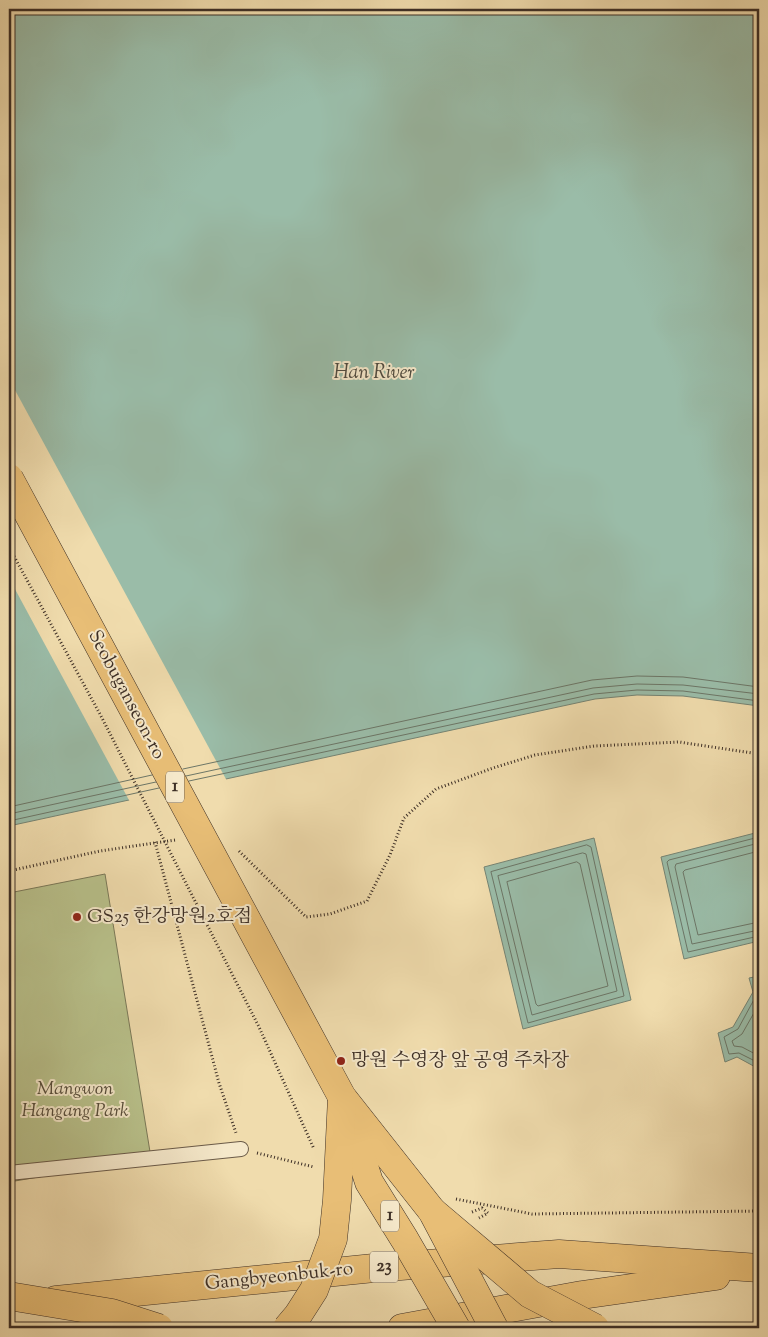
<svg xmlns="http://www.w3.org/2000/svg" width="768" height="1337" viewBox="0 0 768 1337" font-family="'Sorts Mill Goudy','Noto Serif KR',serif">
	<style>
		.green { fill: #b8c08a; stroke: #7a7858 }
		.water { fill: #9abca8; stroke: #758474 }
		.pier { fill: #f0dcad }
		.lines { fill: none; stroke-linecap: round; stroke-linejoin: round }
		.shore { stroke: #6c7667; stroke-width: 1 }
		.lane-casing { stroke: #6a5a48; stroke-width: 16 }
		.highway-casing { stroke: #3d2f26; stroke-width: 29 }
		.path { stroke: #3d2f26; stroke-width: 3; stroke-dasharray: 1 2.5; stroke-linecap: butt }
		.lane { stroke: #f5e8ca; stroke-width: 14 }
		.highway { stroke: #e8be76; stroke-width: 28 }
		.primary-bridge-casing { stroke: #3d2f26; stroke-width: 29; stroke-linecap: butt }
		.highway-bridge-casing { stroke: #3d2f26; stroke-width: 29; stroke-linecap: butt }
		.path-bridge { stroke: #3d2f26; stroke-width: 3; stroke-dasharray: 1 2.5; stroke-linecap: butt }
		.primary-bridge { stroke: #e8be76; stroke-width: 28 }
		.highway-bridge { stroke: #e8be76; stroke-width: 28 }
		.poi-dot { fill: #8f2418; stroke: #f5e8ca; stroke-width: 2 }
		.labels { text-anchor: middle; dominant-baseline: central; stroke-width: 4; stroke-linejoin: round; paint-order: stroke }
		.shield { fill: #f5e8ca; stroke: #746657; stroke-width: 1 }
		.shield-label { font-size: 18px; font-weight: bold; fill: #3d2f26 }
		.street-label { font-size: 19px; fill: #3d2f26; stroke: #f5e8ca }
		.poi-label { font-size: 19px; fill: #3d2f26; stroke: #f5e8ca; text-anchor: start }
		.park-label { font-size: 19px; font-style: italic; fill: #564c3a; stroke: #f5e8ca }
		.water-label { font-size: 20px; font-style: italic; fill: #504b40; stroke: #f5e8ca }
	</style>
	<rect width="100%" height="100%" fill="#f0dcad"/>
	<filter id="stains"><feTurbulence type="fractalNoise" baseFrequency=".004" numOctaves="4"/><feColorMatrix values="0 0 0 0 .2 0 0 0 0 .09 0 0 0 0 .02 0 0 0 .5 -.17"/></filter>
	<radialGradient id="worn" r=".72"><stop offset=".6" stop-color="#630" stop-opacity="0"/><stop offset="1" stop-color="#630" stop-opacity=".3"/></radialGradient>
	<polygon class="green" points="105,874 151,1158 9,1182 9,893"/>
	<g class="water">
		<polygon points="9,9 759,9 759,706 683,696 637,695 595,699 9,826"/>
		<polygon points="759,832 759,941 684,959 661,857"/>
		<polygon points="594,838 631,1000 523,1029 484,867"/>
		<polygon points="759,976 759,1069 737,1057 725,1062 718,1033 733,1027 753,992 749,978"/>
	</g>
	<polygon class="pier" points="9,379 227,781 130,802 9,578"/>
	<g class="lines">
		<g class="shore">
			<polyline points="183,769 592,680 637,676 683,677 759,687"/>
			<polyline points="186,776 593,688 637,684 683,685 759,694"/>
			<polyline points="189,781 594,694 637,690 683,691 759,701"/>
			<polyline points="9,807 152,775"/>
			<polyline points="9,814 156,782"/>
			<polyline points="9,821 159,788"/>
			<polyline points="759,837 669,860 667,862 688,952 759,936"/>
			<polyline points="759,843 676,864 675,867 692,944 759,930"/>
			<polygon points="587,845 591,847 624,996 528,1023 491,872"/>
			<polyline points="759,851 685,870 683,872 698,935 759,922"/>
			<polygon points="583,853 586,854 617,991 532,1015 498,876"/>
			<polygon points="577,862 580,864 608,986 538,1006 536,1004 507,882"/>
			<polyline points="759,981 756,983 757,994 738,1029 724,1037 729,1054 739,1053 759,1063"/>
			<polyline points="759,1004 742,1034 732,1041 734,1046 742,1047 759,1056"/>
		</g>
		<g class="lane-casing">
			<polyline id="lane" points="9,1173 241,1149"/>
		</g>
		<g class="highway-casing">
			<g id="highway">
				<polyline points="56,1300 374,1268 559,1254 759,1268"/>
				<polyline points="402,1328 582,1295 716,1276"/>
			</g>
		</g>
		<g class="path">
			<polyline points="155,842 219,1083 236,1133"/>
			<polyline points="239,851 306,917 330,914 367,901 390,855 404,818 436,789 493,768 535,755 594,746 679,742 759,754"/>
			<polyline points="9,871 100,851 175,840"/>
			<polyline points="257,1153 314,1167"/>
			<polyline points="456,1199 532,1214 759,1211"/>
			<polyline points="472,1212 482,1208 488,1213 479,1218"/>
		</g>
		<use href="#lane" class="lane"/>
		<use href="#highway" class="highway"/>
		<g class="primary-bridge-casing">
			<g id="primary-bridge">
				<polyline points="9,478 342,1097 432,1211 494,1328"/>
				<polyline points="347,1113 369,1182 405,1240 456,1328"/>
			</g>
		</g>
		<g class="highway-bridge-casing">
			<g id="highway-bridge">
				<polyline points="432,1211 530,1294 595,1328"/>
				<polyline points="9,1296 112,1313 159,1328"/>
				<polyline points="287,1328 298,1315 314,1290 333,1239 337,1200 342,1097"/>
			</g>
		</g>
		<polyline class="path-bridge" points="9,547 101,716 259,1027 314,1149"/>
		<use href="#primary-bridge" class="primary-bridge"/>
		<use href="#highway-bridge" class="highway-bridge"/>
	</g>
	<g class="poi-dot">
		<circle cx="77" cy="917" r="5"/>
		<circle cx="341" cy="1061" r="5"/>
	</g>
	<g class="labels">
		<g class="shield">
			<rect x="166" y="771.5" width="18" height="31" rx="4"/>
			<rect x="381" y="1200.5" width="18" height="31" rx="4"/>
			<rect x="370" y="1251.5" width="28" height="31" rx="4"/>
		</g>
		<g class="shield-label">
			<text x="175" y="787">1</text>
			<text x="390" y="1216">1</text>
			<text x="384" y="1267">23</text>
		</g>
		<g class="street-label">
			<text transform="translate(126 695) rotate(62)">Seobuganseon-ro</text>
			<text transform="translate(279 1277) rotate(-6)">Gangbyeonbuk-ro</text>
		</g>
		<g class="poi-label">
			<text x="87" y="917">GS25 한강망원2호점</text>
			<text x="351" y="1061">망원 수영장 앞 공영 주차장</text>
		</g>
		<g class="park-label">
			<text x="75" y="1089">Mangwon<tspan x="75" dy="22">Hangang Park</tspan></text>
		</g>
		<g class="water-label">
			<text x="374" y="373">Han River</text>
		</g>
	</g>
	<rect width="768" height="1337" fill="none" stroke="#f0dcad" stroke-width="30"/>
	<rect x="10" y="10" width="748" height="1317" fill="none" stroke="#3d2f26" stroke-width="2.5"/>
	<rect x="15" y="15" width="738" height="1307" fill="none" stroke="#3d2f26"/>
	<rect width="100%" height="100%" filter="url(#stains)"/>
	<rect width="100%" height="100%" fill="url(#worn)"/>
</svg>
